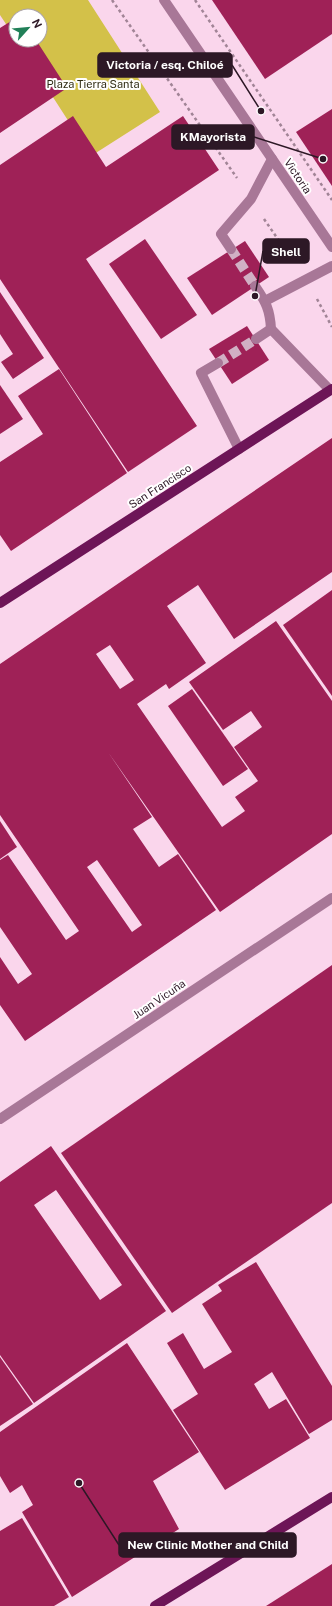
<svg xmlns="http://www.w3.org/2000/svg" width="332" height="1606" viewBox="0 0 332 1606" font-family="'Public Sans',sans-serif">
	<style>
		.green { fill: #d3c149 }
		.building { fill: #9f2157; fill-rule: evenodd }
		.lines { fill: none; stroke-linecap: round; stroke-linejoin: round }
		.minor-tunnel { stroke: #d1b0c4; stroke-width: 10; stroke-dasharray: 10 5; stroke-linecap: butt }
		.path { stroke: #a18496; stroke-width: 2.5; stroke-dasharray: 3 3; stroke-linecap: butt }
		.minor { stroke: #a87797; stroke-width: 10 }
		.major { stroke: #6d1557; stroke-width: 10 }
		.labels { text-anchor: middle; dominant-baseline: central; stroke-width: 4; stroke-linejoin: round; paint-order: stroke }
		.park-label { font-size: 11px; fill: #302c14; stroke: #fff }
		.street-label { font-size: 11px; fill: #2d1826; stroke: #fff }
		.leader { fill: none; stroke: #2d1826; stroke-width: 1.5 }
		.callout-dot { fill: #2d1826; stroke: #fff; stroke-width: 1.5 }
		.callout { fill: #2d1826; stroke: #2d1826; stroke-width: 1.5 }
		.callout-label { font-size: 12px; text-anchor: middle; font-weight: bold; fill: #fff }
	</style>
	<rect width="100%" height="100%" fill="#fad6ec"/>
	<polygon class="green" points="0,0 88,0 160,112 91,156 16,40 40,40 40,16 16,16 16,39 0,15"/>
	<g class="building">
		<polygon points="212,0 332,0 332,34 265,79"/>
		<polygon points="16,18 16,40 36,40 67,88 0,133 0,28"/>
		<polygon points="332,109 332,186 296,132"/>
		<polygon points="73,116 106,167 183,116 219,170 86,259 197,426 128,472 0,279 0,165"/>
		<polygon points="145,239 197,315 161,339 109,264"/>
		<polygon points="245,241 269,277 212,315 187,278"/>
		<polygon points="0,292 44,358 13,379 1,362 13,354 0,334"/>
		<polygon points="247,326 269,360 232,384 209,349"/>
		<polygon points="59,369 127,473 11,551 0,535 0,462 43,434 18,396"/>
		<polygon points="0,385 23,419 0,434"/>
		<path d="M332 438V572L234 639 198 585 167 606 206 663 169 689 166 684 137 704 222 827 245 811 235 797 258 781 234 747 262 727 251 711 223 730 189 682 276 621 332 701V834L220 912 108 752 152 817 133 829 159 867 178 854 216 910 25 1041 0 1005V957L18 984 32 974 0 927V860L8 855 66 940 79 931 0 815V664ZM110 645 134 680 120 689 96 654ZM97 860 142 925 132 932 87 867Z"/>
		<polygon points="332,590 332,696 283,625"/>
		<polygon points="192,689 248,769 223,786 168,706"/>
		<polygon points="0,821 17,847 0,859"/>
		<polygon points="332,965 332,1203 172,1313 61,1153"/>
		<path d="M51 1146 166 1311 34 1403 0 1355V1182ZM56 1190 122 1285 100 1300 34 1205Z"/>
		<polygon points="256,1262 332,1386 332,1420 309,1434 272,1372 254,1384 269,1409 286,1399 310,1438 225,1490 173,1410 198,1394 167,1343 183,1333 204,1369 232,1352 202,1304 222,1291 218,1285"/>
		<polygon points="127,1343 199,1452 153,1481 179,1529 72,1597 22,1512 33,1505 22,1485 10,1493 0,1476 0,1432"/>
		<polygon points="0,1357 33,1404 0,1426"/>
		<polygon points="22,1518 69,1597 54,1606 0,1606 0,1531"/>
		<polygon points="332,1564 332,1606 266,1606"/>
	</g>
	<g class="lines">
		<g class="minor-tunnel">
			<polyline points="231,249 255,286"/>
			<polyline points="218,363 256,339"/>
		</g>
		<g class="path">
			<polyline points="112,0 237,178"/>
			<polyline points="195,0 332,200"/>
			<polyline points="264,219 293,261"/>
			<polyline points="317,299 332,327"/>
		</g>
		<g class="minor">
			<polyline points="164,0 332,247"/>
			<polyline points="231,249 221,234 251,199 272,159"/>
			<path d="M255 286C266 302 270 310 271 329L330 390"/>
			<polyline points="265,301 332,266"/>
			<polyline points="256,339 271,329"/>
			<polyline points="218,363 201,373 239,449"/>
			<polyline points="0,1119 332,898"/>
		</g>
		<g class="major">
			<polyline points="0,603 332,389"/>
			<polyline points="155,1606 332,1497"/>
		</g>
	</g>
	<g class="labels">
		<g class="park-label">
			<text x="93" y="84">Plaza Tierra Santa</text>
		</g>
		<g class="street-label">
			<text transform="translate(298 176) rotate(56)">Victoria</text>
			<text transform="translate(160 486) rotate(-33)">San Francisco</text>
			<text transform="translate(159 999) rotate(-34)">Juan Vicuña</text>
		</g>
	</g>
	<path class="leader" d="M261 111L232 65M323 159L254 137M255 296L263 251M79 1483L119 1545"/>
	<g class="callout-dot">
		<circle cx="261" cy="111" r="4"/>
		<circle cx="323" cy="159" r="4"/>
		<circle cx="255" cy="296" r="4"/>
		<circle cx="79" cy="1483" r="4"/>
	</g>
	<g class="callout">
		<rect x="98" y="53" width="134" height="24" rx="4"/>
		<rect x="172" y="125" width="82" height="24" rx="4"/>
		<rect x="263" y="239" width="46" height="24" rx="4"/>
		<rect x="119" y="1533" width="177" height="24" rx="4"/>
	</g>
	<g class="callout-label">
		<text x="165" y="69">Victoria / esq. Chiloé</text>
		<text x="213" y="141">KMayorista</text>
		<text x="286" y="256">Shell</text>
		<text x="208" y="1549">New Clinic Mother and Child</text>
	</g>
	<g transform="translate(28 28) rotate(63)"><circle r="19" fill="#ffffff" stroke="#aba3a8"/>
	<path d="M0-3L7 15L0 10L-7 15Z" fill="#218058"/>
	<text y="-6" font-size="11" font-weight="bold" text-anchor="middle" fill="#2d1826">N</text>
	</g>
</svg>
